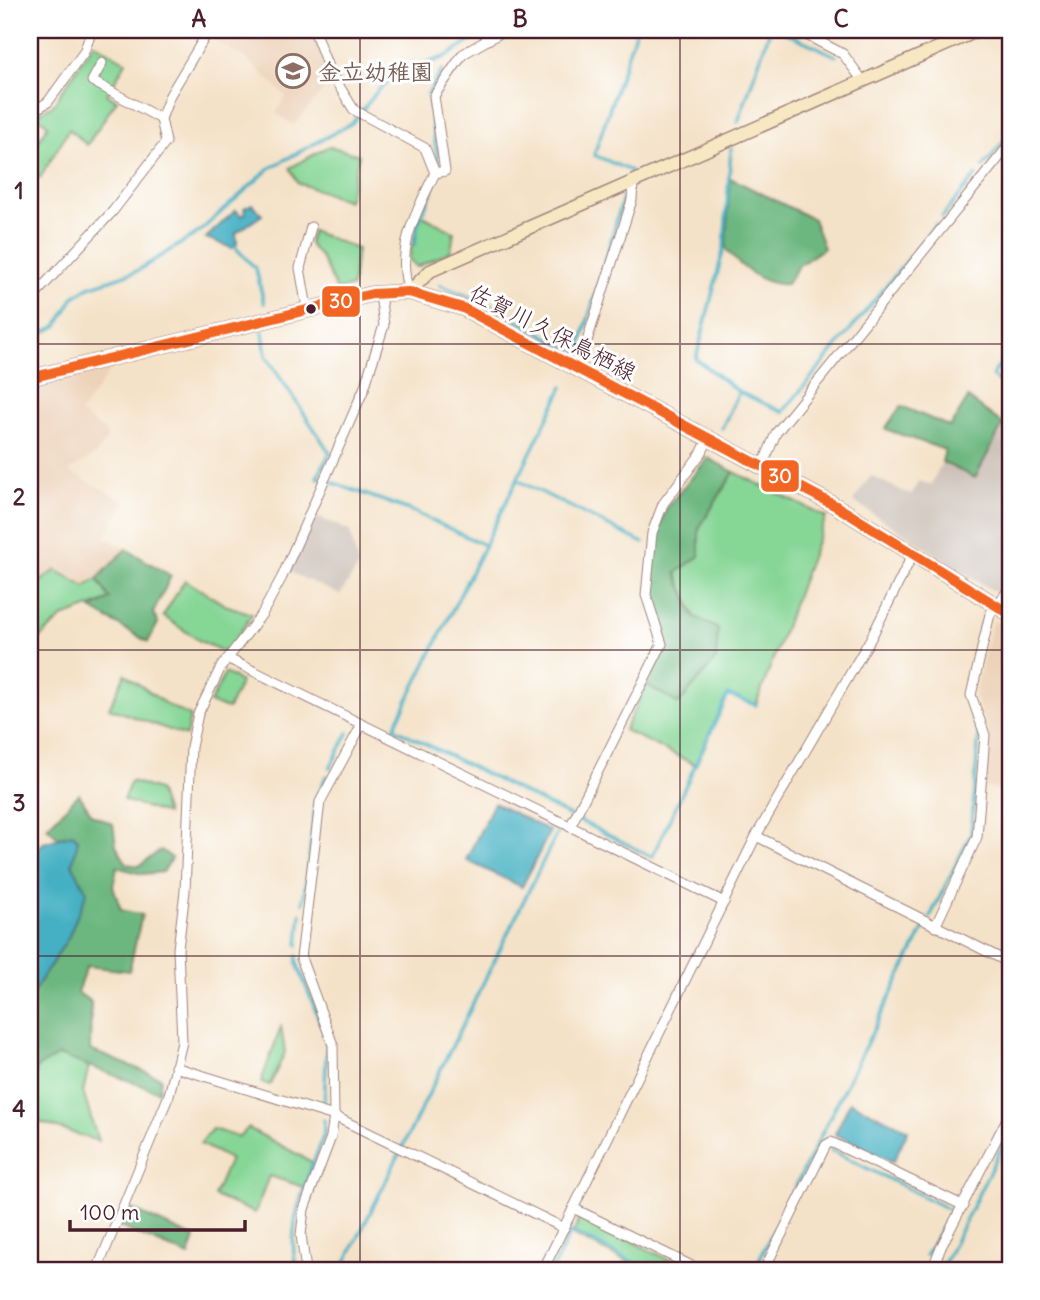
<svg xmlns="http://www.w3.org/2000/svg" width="1040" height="1300" viewBox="0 0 1040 1300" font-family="Delius,'Klee One',sans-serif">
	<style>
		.built { fill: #ecd2b8 }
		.industrial { fill: #cdc2b9 }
		.green { fill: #86d696; stroke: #687a60; stroke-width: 2 }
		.forest { fill: #6cb77f; stroke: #5b6b55; stroke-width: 2 }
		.water { fill: #45b0c3; stroke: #486877; stroke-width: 2 }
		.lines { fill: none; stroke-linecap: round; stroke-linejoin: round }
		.stream { stroke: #45b0c3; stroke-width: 3.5 }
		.street-casing { stroke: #9f807a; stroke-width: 11 }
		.secondary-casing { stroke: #9f807a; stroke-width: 15 }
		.primary-casing { stroke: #9f807a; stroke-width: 17 }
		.street { stroke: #fff; stroke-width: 9 }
		.secondary { stroke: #f7e8c3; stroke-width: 12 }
		.primary { stroke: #ecc669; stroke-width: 14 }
		.bus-1-casing { stroke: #fff; stroke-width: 16 }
		.bus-1 { stroke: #f26522; stroke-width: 10 }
		.grid { fill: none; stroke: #4a1f2b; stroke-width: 2; stroke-opacity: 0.55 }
		.bus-dot { fill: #4a1f2b; stroke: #fff; stroke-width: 2.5 }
		.labels { text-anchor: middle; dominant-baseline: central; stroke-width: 6; stroke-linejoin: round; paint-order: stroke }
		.education-label { font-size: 23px; font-weight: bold; fill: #785e54; stroke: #fff; text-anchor: start }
		.street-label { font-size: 23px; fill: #4a1f2b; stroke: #fff }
		.line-badge { stroke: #fff; stroke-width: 2.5 }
		.badge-label { font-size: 19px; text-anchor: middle; font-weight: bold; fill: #fff }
		.neatline { fill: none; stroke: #4a1f2b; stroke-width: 2.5 }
		.grid-label { font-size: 23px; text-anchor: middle; font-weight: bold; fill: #4a1f2b }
	</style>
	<rect width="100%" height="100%" fill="#fff"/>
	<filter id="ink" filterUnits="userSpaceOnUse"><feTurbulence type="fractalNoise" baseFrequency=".0143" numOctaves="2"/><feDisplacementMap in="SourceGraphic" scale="14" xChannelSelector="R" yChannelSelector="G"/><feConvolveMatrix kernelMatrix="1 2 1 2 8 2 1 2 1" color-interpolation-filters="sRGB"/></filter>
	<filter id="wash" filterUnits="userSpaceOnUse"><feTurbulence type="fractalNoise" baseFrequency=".00686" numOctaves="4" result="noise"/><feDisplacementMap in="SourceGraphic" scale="28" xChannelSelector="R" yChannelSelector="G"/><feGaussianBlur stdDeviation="1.57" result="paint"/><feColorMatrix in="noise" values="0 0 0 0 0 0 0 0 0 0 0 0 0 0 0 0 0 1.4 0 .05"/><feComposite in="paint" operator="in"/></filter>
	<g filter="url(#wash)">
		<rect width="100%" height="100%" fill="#f4e2c8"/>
		<g class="built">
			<polygon points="212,30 310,30 317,41 329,83 294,125 276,113 286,96 247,59 208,37"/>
			<polygon points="115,364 80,413 106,432 107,440 95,455 68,471 125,501 105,537 126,549 86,587 56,570 40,582 30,572 30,427 33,412 30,391 71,376"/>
			<polygon points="993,620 1010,629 1010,793 984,787 989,734 974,695"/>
		</g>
		<g class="industrial">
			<polygon points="1010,411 1010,602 853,501 871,476 911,495 919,481 931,485 942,462 975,478"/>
			<polygon points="311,514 350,531 358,567 340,595 288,571"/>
		</g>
		<g class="green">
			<polygon points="94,43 126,62 107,95 117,100 87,145 69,129 40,178 30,168 30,154 48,125 35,115 53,105"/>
			<polygon points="329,146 359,155 348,201 298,183 290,168"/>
			<polygon points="419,214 454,232 451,251 417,267 409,260"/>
			<polygon points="312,231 357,249 352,287 336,289 321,257 309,244"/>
			<polygon points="734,472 826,517 756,705 728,696 696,765 624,730 647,685 679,704 695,616 676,572 699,556 699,528"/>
			<polygon points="56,570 85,587 97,579 111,599 63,617 30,647 30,572 40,582"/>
			<polygon points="185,580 225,605 252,614 227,653 200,641 163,616"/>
			<polygon points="225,673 241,682 228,709 210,703"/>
			<polygon points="125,674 167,705 190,716 186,736 109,708"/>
			<polygon points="131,781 158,790 166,814 123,800"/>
			<polygon points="281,1027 285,1052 270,1085 261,1082"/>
			<polygon points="59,1055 89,1066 83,1092 98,1141 30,1119 36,1068"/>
			<polygon points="248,1128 312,1162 304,1187 269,1176 255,1213 214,1196 230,1159 200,1144 212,1129 239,1137"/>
			<polygon points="580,1216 690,1270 643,1270 573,1235"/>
		</g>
		<g class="forest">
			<path d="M730 178 813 219 824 248 798 266 787 284C763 286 740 267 726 249Z"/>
			<polygon points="968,398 1003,424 975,478 942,462 945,450 885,429 901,406 950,427"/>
			<polygon points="708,458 734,472 699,528 699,556 676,573 694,616 718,629 716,659 679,704 647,685 666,642 650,596 656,536 667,507"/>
			<polygon points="126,549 171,576 153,613 158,623 148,642 91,609 110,599 97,579"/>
			<polygon points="79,794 92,815 113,824 116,846 127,864 139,866 161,850 172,858 163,872 142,874 117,867 113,886 121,910 142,915 129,971 87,966 77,992 91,1002 90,1050 161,1078 159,1092 59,1055 36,1068 33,1111 30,1112 30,997 68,938 86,893 72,864 78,839 73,834 58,837 47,827"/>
			<polygon points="128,1208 195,1238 189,1256 120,1227"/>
		</g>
		<g class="water">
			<polygon points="252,204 262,215 236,233 237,244 232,248 206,238 236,210 241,216 246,213 244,208"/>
			<polygon points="494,803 550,831 522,887 466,860"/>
			<polygon points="73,834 78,840 72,864 87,892 68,938 30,997 30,859 43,843"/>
			<polygon points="850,1102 908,1130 893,1162 835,1134"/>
		</g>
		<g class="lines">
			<g class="stream">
				<polyline points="780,30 836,56"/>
				<polyline points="458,70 466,59 521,30"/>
				<polyline points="738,122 770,30"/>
				<polyline points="731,149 724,247 696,359 739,392"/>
				<polyline points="438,163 428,94 442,70"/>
				<polyline points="983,167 1010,133"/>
				<polyline points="631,171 594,155 636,30"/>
				<polyline points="942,217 976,175"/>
				<polyline points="415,244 417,226 435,184"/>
				<polyline points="234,246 256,269 264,303"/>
				<polyline points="915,251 936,224"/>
				<polyline points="440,285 490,305 578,354 623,198"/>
				<polyline points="263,332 266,356 330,453 317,477 412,511 484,545"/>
				<polyline points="30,346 42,333 57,326 74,297 89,287 137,271 199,232 270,168 352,123 379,89 406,71 447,56 488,30"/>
				<polyline points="1010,349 992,376 1010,390"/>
				<polyline points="563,387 394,728 652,857 728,695 756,705"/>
				<polyline points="722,428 739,392 783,412 909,258"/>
				<polyline points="517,480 643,543"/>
				<polyline points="330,768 348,733"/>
				<polyline points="303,903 316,800 326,776"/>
				<polyline points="930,917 971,834 979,734 965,696 981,623"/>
				<polyline points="298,945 301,913"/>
				<polyline points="297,956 297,963 325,1034"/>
				<polyline points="324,1107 327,1042"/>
				<polyline points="831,1150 952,1211 926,1255"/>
				<path d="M297 1270C284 1225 309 1177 324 1134V1120"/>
				<polyline points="342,1270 559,829"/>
				<polyline points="552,1270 571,1231 649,1270"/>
				<polyline points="754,1270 924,928"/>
				<polyline points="941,1270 1010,1130"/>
			</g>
		</g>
	</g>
	<g filter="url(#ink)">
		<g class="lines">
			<g class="street-casing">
				<g id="street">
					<path d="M314 30 329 70 354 110 425 148 435 173C416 213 395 248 409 292"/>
					<polyline points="482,30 488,40"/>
					<polyline points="797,30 843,54 863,81"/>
					<polyline points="102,63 92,81 161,119"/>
					<polyline points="30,113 48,102 84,52 92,30"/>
					<polyline points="435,173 445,171 434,96 463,54 505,30"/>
					<polyline points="30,300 113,211 166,142 161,119 170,95 209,30"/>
					<polyline points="307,308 300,268 311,227"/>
					<polyline points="578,369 632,200 633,182"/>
					<polyline points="762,467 776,433 1010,144"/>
					<polyline points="229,659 724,902"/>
					<polyline points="570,827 662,644 646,595 652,533 663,504 702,452 708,439"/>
					<polyline points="756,836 1010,963"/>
					<polyline points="935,927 977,837 985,735 971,695 990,614 1010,588"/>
					<polyline points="175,1067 334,1116 564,1228"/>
					<polyline points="573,1208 700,1270"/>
					<polyline points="97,1270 169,1095 182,1042 178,949 185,891 191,747 198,714 221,667 262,614 282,577 364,389 384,325 380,294"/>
					<polyline points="306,1270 301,1235 304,1209 331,1137 334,1116 333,1045 301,958 320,802 361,726"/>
					<polyline points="543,1270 756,836 871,638 913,554"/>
					<polyline points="764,1270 826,1145 831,1142 964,1206"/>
					<polyline points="932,1270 941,1247 1010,1113"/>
				</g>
			</g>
			<g class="secondary-casing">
				<polyline id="secondary" points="409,292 430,271 979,30"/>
			</g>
			<g class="primary-casing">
				<polyline id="primary" points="30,378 372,294 409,292 463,308 836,506 1010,614"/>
			</g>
			<use href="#street" class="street"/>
			<use href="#secondary" class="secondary"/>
			<use href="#primary" class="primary"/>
			<g class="bus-1-casing">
				<polyline id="bus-1" points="30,378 372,294 409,292 463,308 836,506 1010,614"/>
			</g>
			<use href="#bus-1" class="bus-1"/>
		</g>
	</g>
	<path class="grid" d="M360 30V1270M680 30V1270M30 344H1010M30 650H1010M30 956H1010"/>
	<defs>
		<g id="school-ring" transform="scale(1.75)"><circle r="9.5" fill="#fff" stroke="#8d6e63" stroke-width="1.5"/><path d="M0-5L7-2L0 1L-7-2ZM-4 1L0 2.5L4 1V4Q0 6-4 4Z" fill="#8d6e63"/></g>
	</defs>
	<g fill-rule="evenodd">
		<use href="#school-ring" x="293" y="71"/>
	</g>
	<circle class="bus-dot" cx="311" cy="309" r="6"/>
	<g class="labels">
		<g class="education-label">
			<text x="318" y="71">金立幼稚園</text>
		</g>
		<g class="street-label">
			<text transform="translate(553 332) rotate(27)">佐賀川久保鳥栖線</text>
		</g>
	</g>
	<g class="line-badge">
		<rect x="321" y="285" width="40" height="33" rx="7" fill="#f26522"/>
		<rect x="760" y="459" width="40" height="34" rx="7" fill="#f26522"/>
	</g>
	<g class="badge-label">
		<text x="341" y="308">30</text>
		<text x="780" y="483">30</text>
	</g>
	<rect width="1040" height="1300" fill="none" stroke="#fff" stroke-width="77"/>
	<path d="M70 1220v10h175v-10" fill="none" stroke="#4a1f2b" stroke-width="3.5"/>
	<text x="80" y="1220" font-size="21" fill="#4a1f2b" stroke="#ffffff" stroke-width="5" paint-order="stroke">100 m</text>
	<rect x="38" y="38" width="964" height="1224" class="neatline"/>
	<g class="grid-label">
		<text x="199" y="27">A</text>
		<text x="520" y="27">B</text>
		<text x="841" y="27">C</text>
		<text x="19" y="199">1</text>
		<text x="19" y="505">2</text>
		<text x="19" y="811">3</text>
		<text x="19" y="1117">4</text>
	</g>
</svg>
